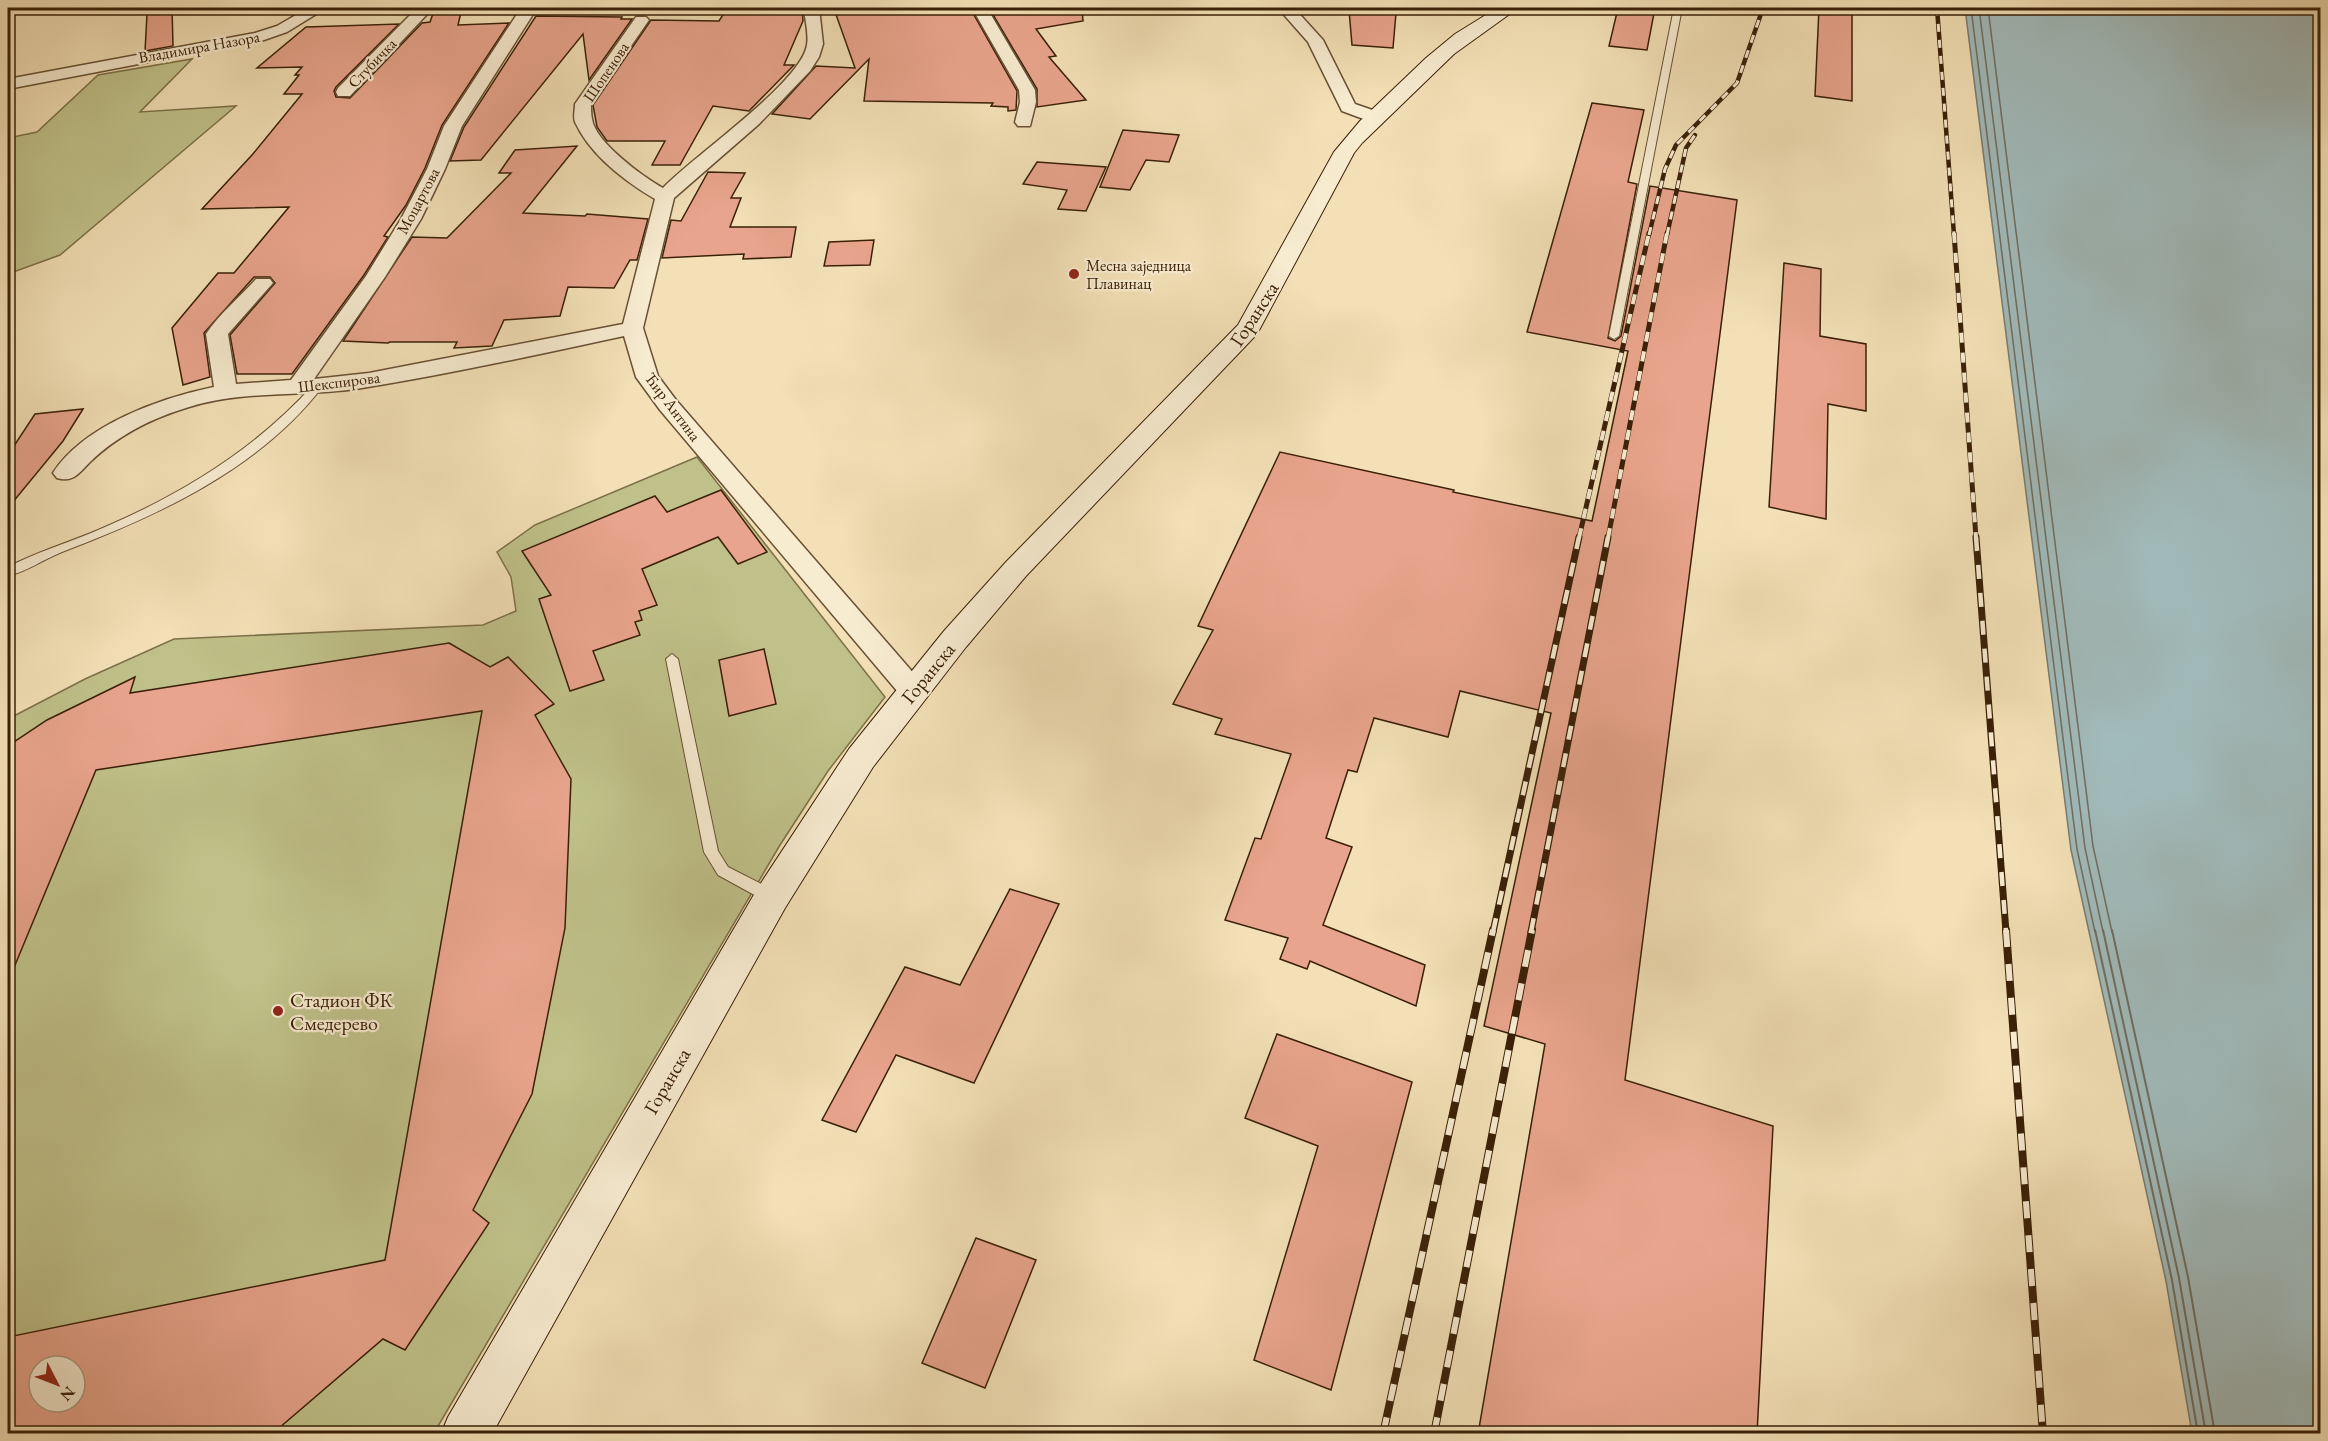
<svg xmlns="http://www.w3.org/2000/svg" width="2328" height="1441" viewBox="0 0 2328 1441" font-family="'EB Garamond',serif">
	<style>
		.green { fill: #c0c18a; stroke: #7d7048; stroke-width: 1.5; fill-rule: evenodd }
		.water { fill: #a1baba; stroke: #787c72; stroke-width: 1.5 }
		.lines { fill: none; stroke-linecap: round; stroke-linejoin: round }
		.shore-far1 { stroke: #6e6d60; stroke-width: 1.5 }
		.shore { stroke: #6e6d60; stroke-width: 2 }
		.building { fill: #e8a48c; stroke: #3a2007; stroke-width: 1.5; fill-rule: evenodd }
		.lane-casing { stroke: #685033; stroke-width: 2 }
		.street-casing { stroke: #685033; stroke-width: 3 }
		.secondary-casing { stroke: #3a2007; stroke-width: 2 }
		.lane { fill: #f7ebd0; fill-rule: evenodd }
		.street { fill: #f7ebd0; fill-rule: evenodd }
		.secondary { fill: #f7ebd0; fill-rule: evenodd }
		.rail-far3-casing { stroke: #3a2007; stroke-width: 4.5 }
		.rail-far2-casing { stroke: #3a2007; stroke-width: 5 }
		.rail-far1-casing { stroke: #3a2007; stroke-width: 7 }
		.rail-casing { stroke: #3a2007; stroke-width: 8 }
		.rail-far3 { stroke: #f7ebd0; stroke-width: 3; stroke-dasharray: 8; stroke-linecap: butt }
		.rail-far2 { stroke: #f7ebd0; stroke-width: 4; stroke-dasharray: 10; stroke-linecap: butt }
		.rail-far1 { stroke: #f7ebd0; stroke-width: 4.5; stroke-dasharray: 14; stroke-linecap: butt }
		.rail { stroke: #f7ebd0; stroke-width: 6; stroke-dasharray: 17; stroke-linecap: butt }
		.poi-dot { fill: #8f2418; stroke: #f7ebd0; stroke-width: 2 }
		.labels { text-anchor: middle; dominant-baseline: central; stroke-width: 4.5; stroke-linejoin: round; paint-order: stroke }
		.far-street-label { font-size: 16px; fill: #3a2007; stroke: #f7ebd0 }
		.far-poi-label { font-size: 16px; fill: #3a2007; stroke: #f7ebd0; text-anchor: start }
		.street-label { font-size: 20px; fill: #3a2007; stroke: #f7ebd0 }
		.poi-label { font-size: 20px; fill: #3a2007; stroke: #f7ebd0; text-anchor: start }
	</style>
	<rect width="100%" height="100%" fill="#f3e0b6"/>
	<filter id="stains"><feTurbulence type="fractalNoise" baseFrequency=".00333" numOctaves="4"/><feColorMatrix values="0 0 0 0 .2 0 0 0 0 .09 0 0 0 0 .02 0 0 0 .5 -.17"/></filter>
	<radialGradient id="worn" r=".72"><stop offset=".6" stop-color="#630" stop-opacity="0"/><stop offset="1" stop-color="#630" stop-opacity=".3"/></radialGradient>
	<g class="green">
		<polygon points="192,59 140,112 236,106 60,255 8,274 8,138 37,132 98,75"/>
		<path d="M697 457 885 697 828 771 780 845 434 1433 8 1434V719L85 679 174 639 483 625 516 611 511 577 497 552 535 525ZM39 1366H75V1402H39Z"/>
	</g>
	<polygon class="water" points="1965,8 2320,8 2320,1433 2192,1433 2166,1281 2071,850"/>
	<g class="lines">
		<g class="shore-far1">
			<polyline points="1971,8 2077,849 2095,932"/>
			<polyline points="1979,8 2085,848 2103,932"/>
			<polyline points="1988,8 2093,846 2112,932"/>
		</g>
		<g class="shore">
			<polyline points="2095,930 2172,1280 2198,1434"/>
			<polyline points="2103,930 2179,1278 2206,1434"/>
			<polyline points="2112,930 2188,1277 2215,1434"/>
		</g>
	</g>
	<g class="building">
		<polygon points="163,8 172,8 173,46 145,51 147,14"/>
		<polygon points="435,8 462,8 458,25 509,23 442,125 425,168 406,205 384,236 388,237 364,275 292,374 237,374 230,335 275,283 270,277 254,277 204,333 210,377 183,385 172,328 218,273 234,273 289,207 202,209 252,155 302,94 284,94 299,75 295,75 302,67 257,68 306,27 399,24 336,87 334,91 336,97 350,98 422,23 430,22"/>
		<polygon points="842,8 970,8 1017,91 1016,110 1008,111 1008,107 991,106 993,103 864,101 869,59 810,119 772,114 816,66 855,68 834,9"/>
		<polygon points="989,8 1082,8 1083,21 1036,29 1056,56 1049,57 1086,100 1037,107 1037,89"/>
		<polygon points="1618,8 1655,8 1647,50 1609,46"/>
		<polygon points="1819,8 1852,8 1852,101 1815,96"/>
		<polygon points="802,9 803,21 784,65 794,65 749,111 713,106 680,165 652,165 665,141 607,141 597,127 593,105 651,20 719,21 726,10"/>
		<polygon points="1349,10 1396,13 1393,48 1352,45"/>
		<polygon points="536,16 622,17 621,19 632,19 589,80 583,34 481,160 450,161 464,127"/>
		<polygon points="1592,103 1644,110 1628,182 1637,184 1608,338 1615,341 1621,336 1650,186 1737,200 1625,1080 1773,1126 1757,1434 1478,1434 1545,1044 1484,1026 1551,713 1460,691 1448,737 1374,718 1357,772 1348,770 1326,838 1352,847 1323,925 1425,965 1416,1006 1310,961 1307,969 1280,959 1288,938 1225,920 1255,838 1261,839 1291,754 1215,734 1222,719 1173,704 1213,630 1198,626 1280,452 1454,490 1453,492 1592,521 1628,351 1527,332"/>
		<polygon points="1123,130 1179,135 1169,162 1146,160 1130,190 1100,187"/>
		<polygon points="577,146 523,213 585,216 587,214 648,219 637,260 630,260 614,288 568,287 560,316 504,320 492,346 454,348 457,342 390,342 388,343 343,341 412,237 447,238 511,173 499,173 515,150"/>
		<polygon points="1037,162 1106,167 1086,211 1058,209 1067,190 1023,184"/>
		<polygon points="708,172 745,173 731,198 741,198 730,227 796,227 791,257 743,259 744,254 662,258 671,220 681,221"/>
		<polygon points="874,240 870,265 824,266 829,242"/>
		<polygon points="1784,263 1821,269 1820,336 1866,344 1866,411 1828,404 1826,519 1769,507"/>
		<polygon points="83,409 63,441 8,508 8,455 35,414"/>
		<polygon points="721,490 767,552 738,564 718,537 642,569 657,605 639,611 642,620 635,622 640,635 593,651 604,680 570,691 539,599 551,595 522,551 655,496 667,512"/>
		<path d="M449 643 490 667 508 657 554 704 535 715 571 779 565 928 532 1094 473 1210 489 1223 405 1350 383 1339 272 1434H8V1337L385 1260 482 711 96 770 8 982V746L47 720 135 677 130 693ZM39 1366H75V1402H39Z"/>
		<polygon points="764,649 776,704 729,716 719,660"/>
		<polygon points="1010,889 1059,904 974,1083 896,1055 856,1132 822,1120 905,967 960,985"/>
		<polygon points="1277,1034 1412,1082 1331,1390 1254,1360 1318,1146 1245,1118"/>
		<polygon points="976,1238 1036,1260 985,1388 922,1363"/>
	</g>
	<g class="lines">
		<g class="lane-casing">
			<g id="lane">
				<polygon points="1674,8 1682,8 1619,336 1614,339 1609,336"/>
				<path d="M318 383 323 386C260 469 157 516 62 552 44 559 26 572 8 576V567L16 563C45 549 76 540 105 527 184 493 257 448 314 384Z"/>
				<polygon points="672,654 678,659 718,851 728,867 777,892 780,897 777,902 772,903 767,902 718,875 704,852 666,659"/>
			</g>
		</g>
		<g class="street-casing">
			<g id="street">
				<polygon points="308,8 326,8 287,32 264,40 8,89 8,79 255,33 277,26"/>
				<polygon points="417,8 433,8 350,96 338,96 336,92 338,88"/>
				<path d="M521 8H537L462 126 445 169 421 219 385 277 314 379 369 373 623 324 655 199C626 182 590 155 575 122 573 117 575 110 575 104L636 17H646L649 20 591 104C591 109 591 114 592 119 595 142 643 177 663 188 692 157 801 83 807 45 809 34 805 20 804 8H819L823 44 819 57 810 71 759 124 674 198 643 328 658 376 676 400 923 684 927 691 923 698 913 701 903 698 660 410 636 377 624 336C535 355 446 375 356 389 300 397 243 390 189 407 152 418 118 435 90 462 79 473 73 483 57 478L53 473C84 425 160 398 214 387L206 334C218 315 240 297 256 279H270L273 283 228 334 236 384 291 380 366 276 401 219 427 169 444 126Z"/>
				<polygon points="972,8 987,8 1035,90 1036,102 1030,126 1018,126 1015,122 1020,102 1019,90"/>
				<polygon points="1278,8 1294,8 1323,40 1355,104 1381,113 1384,117 1381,121 1369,121 1342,111 1308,42"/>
			</g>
		</g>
		<g class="secondary-casing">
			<polygon id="secondary" points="1497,8 1518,8 1454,54 1362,143 1354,153 1257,334 1026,576 966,647 873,767 785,908 492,1434 441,1434 448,1417 759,886 849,749 944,631 1006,562 1238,325 1334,152 1360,121 1426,58 1455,34"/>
		</g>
		<use href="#lane" class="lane"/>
		<use href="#street" class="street"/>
		<use href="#secondary" class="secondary"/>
		<g class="rail-far3-casing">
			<g id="rail-far3">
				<polyline points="1937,8 1954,235"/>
				<polyline points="1649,235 1665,169 1676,145 1737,83 1763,8"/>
				<polyline points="1667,235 1686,148 1695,135"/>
			</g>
		</g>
		<g class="rail-far2-casing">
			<g id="rail-far2">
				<polyline points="1954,233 1976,538"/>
				<polyline points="1579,538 1649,233"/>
				<polyline points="1608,538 1667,233"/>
			</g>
		</g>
		<g class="rail-far1-casing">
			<g id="rail-far1">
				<polyline points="1976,537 2006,932"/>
				<polyline points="1493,932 1579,537"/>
				<polyline points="1531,932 1608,537"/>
			</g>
		</g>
		<g class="rail-casing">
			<g id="rail">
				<polyline points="2006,930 2043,1434"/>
				<polyline points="1383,1434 1493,930"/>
				<polyline points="1434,1434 1532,930"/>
			</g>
		</g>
		<use href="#rail-far3" class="rail-far3"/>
		<use href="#rail-far2" class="rail-far2"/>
		<use href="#rail-far1" class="rail-far1"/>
		<use href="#rail" class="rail"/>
	</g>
	<g class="poi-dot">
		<circle cx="1074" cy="274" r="6"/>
		<circle cx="278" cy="1011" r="6"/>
	</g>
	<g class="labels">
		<g class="far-street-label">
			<text transform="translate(199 47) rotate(-10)">Владимира Назора</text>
			<text transform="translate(372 63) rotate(-46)">Стубичка</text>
			<text transform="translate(606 72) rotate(-56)">Шопенова</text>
			<text transform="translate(418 201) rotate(-62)">Моцартова</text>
			<text transform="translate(339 382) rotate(-7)">Шекспирова</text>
			<text transform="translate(673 407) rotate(53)">Ћир Антина</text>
		</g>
		<g class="far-poi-label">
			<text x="1086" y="265">Месна заједница<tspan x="1086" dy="18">Плавинац</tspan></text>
		</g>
		<g class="street-label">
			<text transform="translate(1254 314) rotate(-57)">Горанска</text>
			<text transform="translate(928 673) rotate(-51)">Горанска</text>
			<text transform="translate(667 1081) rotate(-60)">Горанска</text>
		</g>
		<g class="poi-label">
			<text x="290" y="1000">Стадион ФК<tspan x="290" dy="23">Смедерево</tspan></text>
		</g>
	</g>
	<rect width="2328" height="1441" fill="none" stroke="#f3e0b6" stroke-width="30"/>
	<rect x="9" y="9" width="2310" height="1423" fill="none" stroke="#3a2007" stroke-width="3"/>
	<rect x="15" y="15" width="2298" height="1411" fill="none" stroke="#3a2007" stroke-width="1.5"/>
	<g transform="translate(57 1384) rotate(132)"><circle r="28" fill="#f7ebd0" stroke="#ab9a80" stroke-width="1.5"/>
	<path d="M0-4.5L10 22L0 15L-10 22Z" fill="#8f2418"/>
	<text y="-9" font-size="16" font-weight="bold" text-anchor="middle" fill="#3a2007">N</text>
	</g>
	<rect width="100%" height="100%" filter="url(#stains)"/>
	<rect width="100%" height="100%" fill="url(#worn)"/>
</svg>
